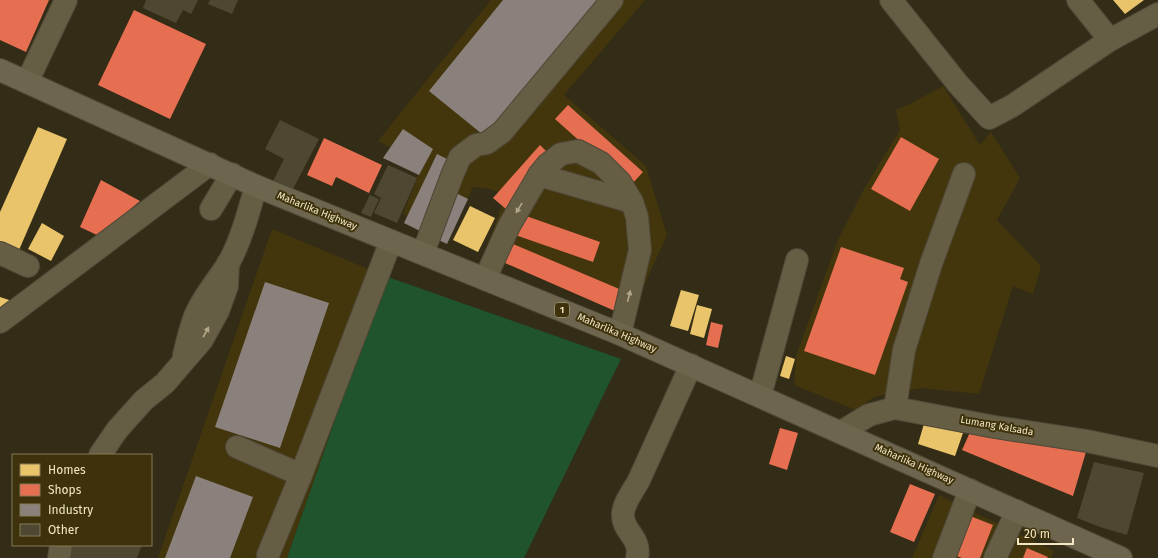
<svg xmlns="http://www.w3.org/2000/svg" width="1158" height="558" viewBox="0 0 1158 558" font-family="'Fira Sans',sans-serif">
	<style>
		.built { fill: #43360d }
		.green { fill: #1f542d }
		.homes { fill: #e9c46a }
		.shops { fill: #e76f51 }
		.industry { fill: #8a817c }
		.building { fill: #4e4832 }
		.lines { fill: none; stroke-linecap: round; stroke-linejoin: round }
		.minor-casing { stroke: #4e4836; stroke-width: 24 }
		.major-casing { stroke: #4e4836; stroke-width: 24 }
		.minor { stroke: #655d44; stroke-width: 22 }
		.major { stroke: #6d654d; stroke-width: 22 }
		.oneway { fill: #b3a88a }
		.labels { text-anchor: middle; dominant-baseline: central; stroke-width: 4; stroke-linejoin: round; paint-order: stroke }
		.shield { fill: #3e320c; stroke: #bcb08d; stroke-width: 1 }
		.shield-label { font-size: 9px; font-weight: bold; fill: #f2e6c4 }
		.street-label { font-size: 10px; fill: #f2e6c4; stroke: #3e320c }
	</style>
	<rect width="100%" height="100%" fill="#332c17"/>
	<g class="built">
		<polygon points="491,0 645,0 564,95 646,166 667,235 634,308 486,250 506,194 489,189 473,187 451,233 403,214 423,163 378,141"/>
		<polygon points="943,86 980,145 991,132 1020,178 997,220 1041,266 1033,294 1013,286 979,394 921,388 874,397 856,410 794,385 796,356 838,240 864,189 900,130 896,110 908,105"/>
		<polygon points="272,229 385,276 287,558 158,558"/>
		<polygon points="939,495 1054,551 1051,558 912,558"/>
	</g>
	<polygon class="green" points="385,276 621,359 524,558 287,558"/>
	<g class="homes">
		<polygon points="1113,0 1144,0 1125,14"/>
		<polygon points="38,127 67,139 19,250 0,242 0,212"/>
		<polygon points="470,206 495,218 478,252 453,240"/>
		<polygon points="42,223 64,236 51,261 28,249"/>
		<polygon points="681,290 699,295 688,331 670,326"/>
		<polygon points="0,297 12,301 0,309"/>
		<polygon points="697,305 712,309 704,338 690,334"/>
		<polygon points="786,356 795,359 789,379 780,376"/>
		<polygon points="926,417 946,428 963,433 955,456 918,444"/>
	</g>
	<g class="shops">
		<polygon points="0,0 49,0 26,52 0,40"/>
		<polygon points="134,10 206,44 170,119 98,85"/>
		<polygon points="568,105 643,172 630,186 555,119"/>
		<polygon points="901,137 939,159 910,211 871,189"/>
		<polygon points="324,138 382,165 369,193 336,177 332,186 307,175"/>
		<polygon points="540,145 552,157 506,209 493,198"/>
		<polygon points="101,180 140,201 99,236 80,227"/>
		<polygon points="509,210 600,242 593,262 501,230"/>
		<polygon points="513,244 624,291 615,311 505,263"/>
		<polygon points="841,247 904,268 900,279 908,282 875,375 804,351"/>
		<polygon points="711,322 723,325 718,348 706,345"/>
		<polygon points="780,428 798,433 787,470 769,464"/>
		<polygon points="971,430 1086,452 1073,496 962,450"/>
		<polygon points="910,484 935,494 914,542 890,532"/>
		<polygon points="965,514 993,525 980,558 962,558 949,553"/>
		<polygon points="1027,548 1048,557 1047,558 1023,558"/>
	</g>
	<g class="industry">
		<polygon points="503,0 599,0 487,138 429,91"/>
		<polygon points="403,129 433,149 419,175 383,158"/>
		<polygon points="437,154 453,162 420,231 404,223"/>
		<polygon points="454,192 468,199 447,244 432,237"/>
		<polygon points="265,282 329,303 280,448 215,427"/>
		<polygon points="196,476 253,497 230,558 165,558"/>
	</g>
	<g class="building">
		<polygon points="146,0 198,0 191,14 183,10 176,23 143,8"/>
		<polygon points="210,0 238,0 232,14 208,4"/>
		<polygon points="280,120 319,139 292,191 273,181 284,159 265,149"/>
		<polygon points="388,165 417,178 397,223 374,213 381,198 374,194"/>
		<polygon points="370,195 379,199 371,217 361,213"/>
		<polygon points="1094,462 1144,473 1127,535 1100,527 1077,518"/>
		<polygon points="69,545 142,545 137,558 64,558"/>
	</g>
	<g class="lines">
		<g class="minor-casing">
			<g id="minor">
				<polyline points="891,0 958,84 989,118 1012,106 1110,40 1158,14"/>
				<polyline points="1078,0 1110,40"/>
				<polyline points="27,82 66,0"/>
				<polyline points="539,175 632,202"/>
				<polyline points="211,209 232,174"/>
				<polyline points="0,253 28,266"/>
				<polyline points="423,253 453,173 460,157 476,145 487,143 502,132 612,0"/>
				<polyline points="485,279 509,226 539,175 547,165 561,154 578,151 601,163 620,182 632,202 637,217 640,250 620,334"/>
				<polyline points="0,322 210,164"/>
				<path d="M184 355C187 342 190 329 195 316 203 297 217 281 228 264 241 241 249 211 256 186"/>
				<polyline points="760,396 797,260"/>
				<polyline points="895,408 904,350 931,264 964,174"/>
				<polyline points="841,432 869,415 895,408 995,427 1087,441 1158,456"/>
				<polyline points="237,447 301,475"/>
				<polyline points="100,455 117,430 144,400 165,383 202,340 218,311 227,286 228,263"/>
				<polyline points="268,555 301,475 391,241"/>
				<polyline points="59,558 61,545"/>
				<path d="M637 558C642 537 621 531 623 513 624 502 634 490 639 480 656 442 674 403 691 365"/>
				<polyline points="944,558 970,490"/>
				<polyline points="995,558 1017,511"/>
			</g>
		</g>
		<g class="major-casing">
			<polyline id="major" points="0,70 256,186 620,334 1121,558"/>
		</g>
		<use href="#minor" class="minor"/>
		<use href="#major" class="major"/>
	</g>
	<defs><path id="oneway-solid" d="M-6-.8H1V-3.2L6.5 0L1 3.2V.8H-6Z"/></defs>
	<g class="oneway">
		<use href="#oneway-solid" transform="translate(519 208) rotate(121)"/>
		<use href="#oneway-solid" transform="translate(629 296) rotate(-76)"/>
		<use href="#oneway-solid" transform="translate(206 332) rotate(-61)"/>
	</g>
	<g class="labels">
		<rect class="shield" x="555" y="303" width="14" height="14" rx="3"/>
		<g class="shield-label">
			<text x="562" y="310">1</text>
		</g>
		<g class="street-label">
			<text transform="translate(317 211) rotate(22)">Maharlika Highway</text>
			<text transform="translate(617 333) rotate(23)">Maharlika Highway</text>
			<text transform="translate(997 426) rotate(10)">Lumang Kalsada</text>
			<text transform="translate(914 464) rotate(24)">Maharlika Highway</text>
		</g>
	</g>
	<rect x="12" y="454" width="140" height="92" fill="#3e320c" stroke="#867a56"/>
	<rect x="20" y="464" width="20" height="12" fill="#e9c46a" stroke="#867a56"/>
	<text x="48" y="474" font-size="12" fill="#f2e6c4">Homes</text>
	<rect x="20" y="484" width="20" height="12" fill="#e76f51" stroke="#867a56"/>
	<text x="48" y="494" font-size="12" fill="#f2e6c4">Shops</text>
	<rect x="20" y="504" width="20" height="12" fill="#8a817c" stroke="#867a56"/>
	<text x="48" y="514" font-size="12" fill="#f2e6c4">Industry</text>
	<rect x="20" y="524" width="20" height="12" fill="#4e4832" stroke="#867a56"/>
	<text x="48" y="534" font-size="12" fill="#f2e6c4">Other</text>
	<path d="M1018 538v6h55v-6" fill="none" stroke="#f2e6c4" stroke-width="2"/>
	<text x="1024" y="538" font-size="12" fill="#f2e6c4" stroke="#3e320c" stroke-width="3" paint-order="stroke">20 m</text>
</svg>
